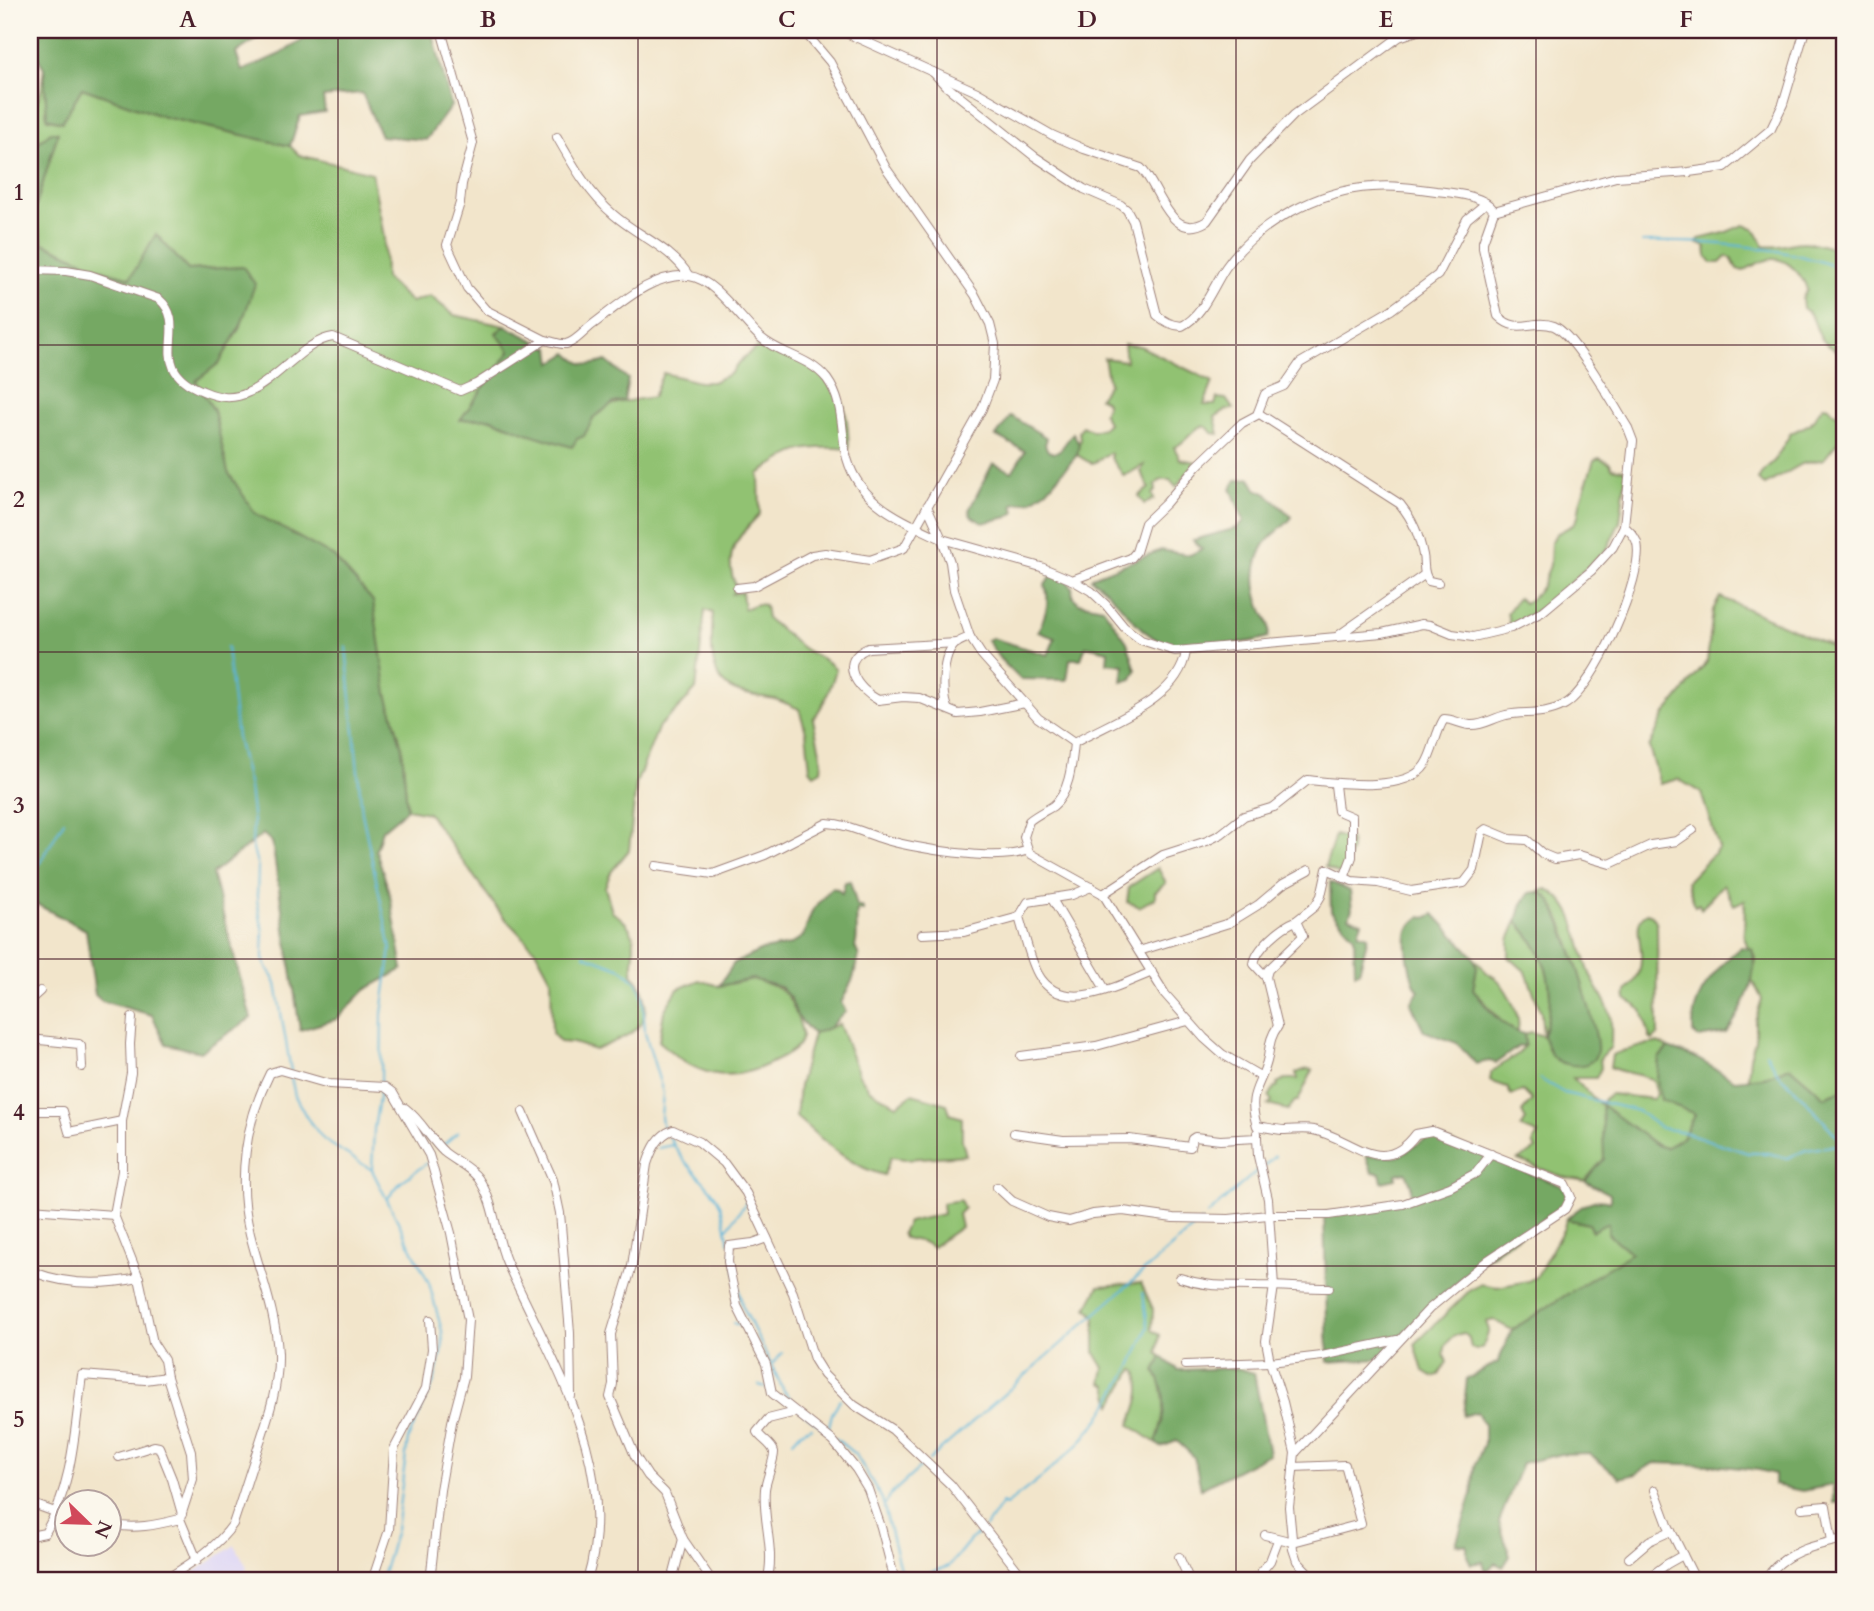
<svg xmlns="http://www.w3.org/2000/svg" width="1874" height="1611" viewBox="0 0 1874 1611" font-family="Cardo,serif">
	<style>
		.built { fill: #ddd5f6 }
		.green { fill: #91c272; stroke: #6e704e; stroke-width: 2 }
		.forest { fill: #74a864; stroke: #5f6448; stroke-width: 2 }
		.lines { fill: none; stroke-linecap: round; stroke-linejoin: round }
		.stream { stroke: #5bb5d9; stroke-width: 2 }
		.minor-casing { stroke: #9e827b; stroke-width: 10 }
		.minor { stroke: #fff; stroke-width: 8 }
		.grid { fill: none; stroke: #4a1f2b; stroke-width: 2; stroke-opacity: 0.55 }
		.neatline { fill: none; stroke: #4a1f2b; stroke-width: 2.5 }
		.grid-label { font-size: 23px; text-anchor: middle; font-weight: bold; fill: #4a1f2b }
	</style>
	<rect width="100%" height="100%" fill="#fbf7ec"/>
	<filter id="ink" filterUnits="userSpaceOnUse"><feTurbulence type="fractalNoise" baseFrequency=".0143" numOctaves="2"/><feDisplacementMap in="SourceGraphic" scale="14" xChannelSelector="R" yChannelSelector="G"/><feConvolveMatrix kernelMatrix="1 2 1 2 8 2 1 2 1" color-interpolation-filters="sRGB"/></filter>
	<filter id="wash" filterUnits="userSpaceOnUse"><feTurbulence type="fractalNoise" baseFrequency=".00686" numOctaves="4" result="noise"/><feDisplacementMap in="SourceGraphic" scale="28" xChannelSelector="R" yChannelSelector="G"/><feGaussianBlur stdDeviation="1.57" result="paint"/><feColorMatrix in="noise" values="0 0 0 0 0 0 0 0 0 0 0 0 0 0 0 0 0 1.4 0 .05"/><feComposite in="paint" operator="in"/></filter>
	<g filter="url(#wash)">
		<rect width="100%" height="100%" fill="#f2e5cb"/>
		<polygon class="built" points="235,1545 247,1567 242,1581 181,1581"/>
		<g class="green">
			<path d="M44 68 47 119 62 122 82 88 164 117 290 146 299 155 372 173 384 237 385 278 411 302 430 296 454 315 505 326 496 333 511 351 461 419 489 418 527 433 577 439C587 434 587 426 594 417 609 400 632 401 653 397L663 373 699 382H712L730 374 743 358 758 347C787 350 831 373 842 401 848 416 848 433 849 449 805 445 794 449 759 474L760 514C737 537 721 555 737 588L732 594 742 592 744 609 756 604 765 605 767 619C780 628 790 639 803 648 814 656 827 659 836 669 831 688 825 704 813 719L822 761 821 770 814 774 810 769 806 732 799 709C791 706 783 701 774 699 760 696 738 695 727 686 707 671 712 634 713 613L705 610 696 689 681 706 659 726 636 784 629 850 611 872 605 887 612 912C641 929 634 946 632 974 648 989 652 1020 631 1033 620 1040 606 1045 595 1050L573 1043 560 1042 552 1033 551 979 536 951 502 915 428 813 407 809 402 748 387 694 334 557 255 513 227 472 214 411 195 381 219 363 241 325 254 284 243 267 188 270 156 235 131 278 105 271 43 243 33 216 58 133 51 132 30 149V118L41 91Z"/>
			<path d="M1743 225 1754 228 1764 246C1775 249 1791 242 1804 242 1818 243 1831 248 1844 251V350L1840 352C1809 339 1822 320 1803 308L1802 299 1807 289C1801 272 1783 253 1764 261 1756 263 1750 268 1743 271L1737 269 1731 258 1727 256 1720 263H1712L1707 256 1706 247 1697 243 1699 239 1724 233Z"/>
			<path d="M1124 344 1140 346 1213 382 1204 405H1215L1217 398 1226 399 1233 409 1226 410 1215 417 1219 434 1212 433C1200 413 1189 443 1174 447L1180 459 1196 462 1176 487 1170 480H1161L1155 485 1156 490 1152 494 1154 499 1144 504 1139 496 1149 488 1141 472 1144 465 1124 476 1111 458V453C1103 454 1096 464 1092 463 1089 463 1081 457 1077 455L1080 439 1079 432 1082 426 1093 431 1103 428 1108 423 1103 413 1107 406 1105 401 1099 398 1109 384 1104 358 1126 361Z"/>
			<polygon points="1823,406 1829,407 1831,411 1844,419 1844,434 1824,459 1802,464 1765,485 1758,480 1762,472 1775,460 1791,433 1810,424"/>
			<polygon points="1599,458 1610,463 1612,468 1624,470 1626,473 1620,522 1607,549 1546,605 1510,626 1507,613 1518,598 1524,603 1531,600 1542,586 1550,565 1551,543 1556,534 1573,525 1578,517 1580,503 1594,460"/>
			<polygon points="1720,597 1838,649 1844,645 1844,677 1840,688 1842,706 1834,723 1844,735 1844,905 1842,909 1844,914 1844,1089 1825,1097 1790,1067 1764,1077 1748,1078 1750,1057 1755,1040 1755,1021 1762,999 1751,978 1756,961 1752,949 1748,948 1744,936 1745,900 1734,905 1723,884 1701,909 1699,904 1695,906 1687,881 1719,848 1701,793 1678,779 1660,784 1649,747 1665,714 1707,662 1713,610"/>
			<polygon points="1335,835 1350,840 1351,849 1344,876 1325,867"/>
			<polygon points="1158,868 1166,883 1155,892 1155,898 1139,907 1127,902 1129,887"/>
			<path d="M1547 889C1579 905 1578 945 1590 974 1596 988 1606 1000 1610 1014 1612 1024 1611 1036 1611 1047L1600 1058 1601 1068 1596 1078H1573L1601 1105 1604 1099 1611 1094 1653 1099 1657 1094 1653 1080C1639 1073 1624 1074 1610 1067L1612 1055C1619 1052 1651 1043 1657 1043 1661 1044 1664 1046 1668 1048L1659 1058 1657 1080 1695 1113 1682 1139 1665 1148 1657 1145 1604 1159 1585 1181 1563 1177 1518 1160 1536 1149 1533 1143 1538 1134 1521 1128 1526 1120 1522 1112 1532 1100 1523 1091 1511 1095 1507 1087 1490 1081 1491 1072 1518 1054 1525 1045 1524 1034 1531 1032 1543 1036 1541 1012 1526 972 1509 957V940L1517 921C1549 957 1558 991 1543 1036L1594 1028C1587 1001 1565 913 1547 897 1545 895 1540 893 1537 892Z"/>
			<path d="M1647 913 1652 915 1657 923 1658 1034 1653 1040 1650 1038 1642 1010 1626 999C1624 988 1630 988 1635 981 1639 975 1641 966 1641 959 1643 944 1631 922 1647 913Z"/>
			<path d="M1474 959C1481 963 1480 965 1485 971 1489 975 1495 976 1499 981 1508 992 1523 1018 1517 1033L1500 1020 1473 989 1477 967Z"/>
			<path d="M752 979C783 988 789 990 799 1022 801 1029 804 1035 800 1042 796 1051 783 1057 775 1061 728 1086 695 1076 659 1041L664 1011 678 989 699 980 719 986Z"/>
			<path d="M839 1024 859 1075 870 1090 897 1105 912 1094 947 1104 950 1114 962 1118V1140L966 1155 905 1159 891 1157 884 1175C848 1166 823 1140 796 1117L799 1086 813 1034Z"/>
			<polygon points="1307,1069 1313,1070 1298,1101 1295,1101 1288,1110 1268,1105 1272,1101 1269,1097 1274,1088 1278,1086 1277,1083 1285,1079 1298,1079 1296,1073"/>
			<polygon points="960,1200 964,1208 958,1214 961,1227 932,1247 923,1242 904,1238 902,1233 908,1222 943,1214 942,1203"/>
			<path d="M1566 1219 1588 1224 1608 1223V1234L1631 1253 1512 1330 1494 1320 1486 1322 1489 1330 1483 1347 1476 1350 1471 1348 1469 1338 1464 1333C1450 1335 1439 1348 1447 1362L1439 1375 1432 1377 1423 1371 1415 1344 1470 1290 1481 1284 1497 1287 1528 1281 1537 1276 1564 1228Z"/>
			<path d="M1141 1283 1153 1309 1152 1330 1160 1335 1157 1353 1162 1357 1155 1371C1169 1395 1165 1417 1156 1443L1130 1425C1138 1405 1144 1391 1137 1371L1134 1370 1131 1373 1112 1405 1107 1386 1101 1383 1104 1368 1095 1353V1317L1087 1308 1099 1286Z"/>
		</g>
		<g class="forest">
			<polygon points="30,30 270,30 236,53 242,71 280,54 319,30 432,30 451,106 426,140 381,136 362,93 323,97 325,112 300,116 290,146 164,117 82,88 62,122 47,118 44,68 30,45"/>
			<polygon points="51,132 58,132 33,216 43,243 105,271 130,278 156,234 188,270 243,267 255,284 241,325 219,363 196,381 214,411 228,472 255,513 334,557 373,601 387,694 402,748 407,809 382,830 376,850 390,895 403,969 365,990 337,1019 300,1030 272,842 263,834 212,874 251,1018 200,1052 166,1044 152,1015 102,1001 95,995 86,930 30,901 30,149"/>
			<path d="M505 326 550 348 552 363 568 353C581 366 589 367 606 361L628 379 624 401 614 403 594 417 584 436 577 439 572 447 527 433 489 418 460 420 510 351 496 333Z"/>
			<polygon points="1011,416 1047,438 1045,445 1048,451 1054,453 1061,449 1073,433 1079,444 1077,455 1047,490 1031,501 1013,504 1015,512 1008,517 983,523 971,516 969,510 993,463 1012,472 1025,451 996,436"/>
			<path d="M1250 478 1256 489 1267 494 1292 517C1284 529 1268 535 1262 549 1253 568 1253 587 1261 607 1265 619 1272 623 1268 637 1250 644 1188 649 1170 645 1158 642 1146 633 1138 625 1121 609 1111 590 1091 579L1092 577 1161 550 1190 555 1202 549 1193 540 1237 528 1244 521 1231 488 1236 480Z"/>
			<path d="M1052 575 1067 581 1072 587 1073 597 1079 603 1103 608 1127 642 1136 670 1132 679 1122 682 1124 665 1107 663 1108 651 1086 646 1081 659H1070L1067 680 1020 679 1000 659 987 640 992 638 1048 655 1055 638 1038 632C1045 615 1051 603 1045 585Z"/>
			<path d="M850 881 857 906 863 908V911L857 910C855 923 859 935 855 947L859 956 853 979 841 1003 846 1011 829 1028 813 1034 797 1016 791 999 780 987 752 979 719 986 734 963 762 950 790 945 803 936 812 911 831 888 838 889 842 894 845 882Z"/>
			<polygon points="1330,882 1350,891 1352,909 1349,917 1362,922 1358,933 1368,936 1359,972 1355,973 1354,936 1331,911"/>
			<path d="M1537 892C1539 892 1546 895 1547 896 1561 910 1600 1031 1597 1051 1594 1071 1563 1068 1552 1056 1548 1051 1546 1042 1543 1036 1558 991 1549 957 1517 921L1522 904 1530 893Z"/>
			<path d="M1434 914 1474 957 1477 967 1473 989C1485 1006 1502 1029 1524 1034L1525 1045 1518 1047 1496 1063 1489 1061 1476 1064 1457 1043 1424 1031 1411 1003 1419 991C1410 981 1403 940 1409 928 1412 924 1417 919 1421 916L1426 918Z"/>
			<path d="M1741 947 1752 949C1760 975 1742 1012 1726 1033L1699 1038 1693 1032C1693 1024 1693 1016 1695 1009 1701 987 1723 961 1741 947Z"/>
			<path d="M1668 1048 1694 1057 1735 1080 1764 1077 1790 1067 1825 1097 1844 1089V1502L1833 1503V1485L1802 1491 1774 1485V1474L1759 1470 1713 1465 1654 1463 1636 1474 1620 1478 1589 1453 1561 1454 1522 1463 1499 1522 1510 1556 1503 1567 1495 1563 1486 1572 1483 1562 1471 1564 1467 1556V1545L1456 1544 1472 1494 1475 1466 1484 1443V1425L1477 1412 1463 1416 1467 1379 1498 1362 1512 1330 1631 1253 1608 1234V1223L1592 1231 1588 1224 1566 1219C1581 1207 1591 1196 1610 1202V1194L1585 1181 1604 1159 1602 1105 1657 1145 1665 1148 1682 1138 1695 1114 1661 1100 1657 1080 1659 1058Z"/>
			<polygon points="1432,1135 1562,1186 1568,1195 1565,1204 1471,1269 1416,1320 1380,1359 1328,1362 1324,1213 1354,1211 1411,1198 1411,1185 1406,1172 1396,1174 1396,1179 1382,1182 1380,1173 1372,1172 1366,1155 1397,1157"/>
			<path d="M1162 1357 1178 1370 1237 1368 1254 1373 1269 1454 1201 1489 1194 1457 1177 1441 1161 1447 1156 1443C1165 1417 1169 1395 1155 1371Z"/>
		</g>
		<g class="lines">
			<g class="stream">
				<path d="M1642 242C1705 241 1786 246 1844 270"/>
				<polyline points="227,647 237,738 249,787 253,822 252,846 258,867 257,900 263,932 263,959 276,984 291,1071"/>
				<polyline points="346,647 362,813 391,949 382,1014 381,1082"/>
				<polyline points="30,880 64,821"/>
				<polyline points="584,955 622,969 637,982 643,997 645,1033 663,1093 661,1117 663,1130"/>
				<polyline points="1766,1053 1779,1075 1795,1089 1844,1144"/>
				<polyline points="291,1077 295,1096 307,1118 324,1140 372,1170 429,1283 442,1331 443,1344 434,1382 408,1439 396,1530 381,1581"/>
				<polyline points="1540,1079 1564,1093 1638,1111 1661,1128 1684,1132 1748,1153 1768,1153 1787,1158 1806,1150 1844,1144"/>
				<path d="M669 1137C683 1164 697 1172 714 1194 724 1207 725 1227 729 1242"/>
				<polyline points="442,1146 458,1132"/>
				<polyline points="658,1148 673,1145"/>
				<polyline points="1263,1167 1275,1156"/>
				<polyline points="372,1169 374,1129 380,1091"/>
				<polyline points="387,1199 401,1182 427,1163"/>
				<polyline points="1207,1215 1258,1170"/>
				<polyline points="726,1230 747,1201"/>
				<polyline points="732,1251 742,1305 784,1391 801,1411 831,1434"/>
				<polyline points="733,1323 742,1326"/>
				<polyline points="773,1363 782,1353"/>
				<polyline points="759,1385 767,1388"/>
				<polyline points="828,1430 832,1414 840,1399"/>
				<polyline points="835,1438 856,1455 882,1499 903,1581"/>
				<polyline points="793,1441 801,1432 812,1427"/>
				<polyline points="929,1460 1201,1221"/>
				<polyline points="885,1505 892,1493 924,1464"/>
				<polyline points="986,1527 1002,1503 1006,1505 1043,1476 1079,1444 1100,1418 1131,1366 1148,1327 1143,1293"/>
				<polyline points="904,1581 949,1566 970,1540 982,1531"/>
			</g>
		</g>
	</g>
	<g filter="url(#ink)">
		<g class="lines">
			<g class="minor-casing">
				<g id="minor">
					<polyline points="441,30 473,143 462,184 460,203 447,245 467,288 486,310 545,340"/>
					<path d="M840 30 977 92 1052 135 1084 149 1141 168C1160 187 1170 244 1207 221L1250 160 1294 115 1399 37 1420 30"/>
					<path d="M557 137C573 165 589 194 614 215 638 236 672 248 689 276"/>
					<polyline points="1494,211 1616,177 1689,172 1725,167 1771,129 1783,104 1805,30"/>
					<path d="M30 270 66 271 90 275 159 299C192 327 142 367 203 391 219 398 233 400 249 392 277 380 306 340 333 337L460 391 476 384 545 340C552 341 560 345 566 344 576 342 584 331 592 325 618 306 653 272 689 276 714 278 742 321 760 337 780 355 808 356 827 379 843 401 841 425 845 450 855 502 900 519 942 539L950 562 954 590 970 637 981 654 1038 718 1074 743"/>
					<path d="M1258 413 1400 504C1413 520 1419 535 1423 555 1425 564 1422 573 1429 581L1438 583"/>
					<path d="M927 506 942 539 1041 567 1072 580 1091 591 1106 605 1124 627 1141 640 1175 651 1382 633 1422 624 1430 625 1452 634 1473 637 1511 628 1542 612 1591 571 1613 547 1624 526 1633 441 1628 428C1615 407 1574 334 1554 326 1532 318 1518 336 1498 316L1483 248V242L1494 211C1485 195 1453 193 1436 191 1415 188 1393 185 1372 187 1319 190 1256 224 1226 267 1213 286 1203 316 1182 326 1171 325 1165 322 1157 315L1133 221 1127 210 1121 205 1084 189 1034 156 945 85 933 72"/>
					<polyline points="1072,580 1131,558 1136,552 1145,523 1166,503 1197,466 1242,423 1257,415 1265,394 1284,386 1300,363 1391,310 1438,275 1467,219 1486,203"/>
					<polyline points="737,588 754,586 812,555 825,553 870,560 904,548 982,409 993,380 995,344 990,324 975,295 886,168 830,62 803,30"/>
					<polyline points="1339,635 1424,575"/>
					<path d="M957 643 868 648C837 661 857 689 878 700L903 697 919 698 958 714 980 712 1025 703"/>
					<path d="M1186 652C1178 701 1111 721 1074 743 1072 762 1070 793 1053 806 1045 811 1036 815 1029 821L1024 837 1029 853 1103 894 1165 994 1204 1038 1222 1054 1260 1076"/>
					<path d="M947 708C941 692 942 656 955 644 959 641 965 639 970 637"/>
					<polyline points="1335,785 1338,811 1352,817 1352,857 1344,878"/>
					<path d="M656 866 713 874 765 855 827 823C846 824 862 832 880 838 908 848 1001 863 1027 850"/>
					<path d="M1103 894 1163 855 1207 841 1221 834 1244 816 1274 807 1308 780C1336 783 1407 793 1425 765 1434 751 1435 733 1444 719 1453 719 1460 724 1470 725 1483 726 1493 718 1506 715 1526 711 1543 716 1564 705 1594 690 1645 575 1637 543 1635 535 1629 531 1624 526"/>
					<polyline points="1052,899 1105,989"/>
					<path d="M1019 917C1025 936 1029 957 1038 974 1062 1017 1119 985 1152 972"/>
					<polyline points="922,934 964,932 1019,917 1028,902 1072,895 1091,887"/>
					<polyline points="1139,951 1229,923 1258,905 1283,884 1309,870"/>
					<path d="M1266 977 1254 964C1256 948 1282 926 1296 921"/>
					<polyline points="30,1000 40,991"/>
					<polyline points="30,1039 79,1044 81,1046 82,1067"/>
					<polyline points="1021,1056 1096,1046 1188,1021"/>
					<path d="M405 1108C421 1120 430 1139 444 1152 455 1161 470 1167 478 1178 496 1204 495 1236 507 1263 552 1363 622 1467 587 1581"/>
					<polyline points="30,1111 63,1111 69,1132 122,1121 122,1171 114,1215 139,1278 153,1343 164,1360 167,1377"/>
					<polyline points="523,1112 553,1180 560,1213 570,1333 571,1396"/>
					<polyline points="122,1121 131,1073 130,1044 132,1018"/>
					<polyline points="1014,1133 1063,1140 1129,1139 1190,1147 1192,1139 1195,1137 1220,1140 1257,1138 1257,1133"/>
					<polyline points="1257,1138 1258,1156 1268,1199 1274,1286 1266,1341 1270,1362 1283,1402 1295,1453"/>
					<polyline points="997,1187 1012,1201 1048,1217 1069,1221 1093,1214 1123,1211 1173,1218 1229,1219 1268,1215 1329,1215 1403,1204 1450,1187 1476,1173 1491,1154"/>
					<polyline points="30,1209 114,1215"/>
					<polyline points="767,1238 753,1243 729,1246 728,1262 737,1306 766,1364 772,1393 833,1441 856,1469 868,1489 881,1527 895,1581"/>
					<path d="M36 1273C70 1286 104 1285 139 1278"/>
					<path d="M1180 1278C1209 1288 1227 1285 1257 1286 1281 1286 1305 1288 1329 1288"/>
					<polyline points="1185,1365 1270,1362 1322,1356 1397,1340"/>
					<polyline points="119,1457 154,1446 159,1447 172,1479 182,1514"/>
					<polyline points="1655,1490 1668,1525 1696,1581"/>
					<polyline points="30,1503 66,1516"/>
					<polyline points="1802,1508 1826,1506 1832,1541"/>
					<path d="M108 1524C134 1530 156 1525 180 1519"/>
					<polyline points="1265,1535 1293,1542 1361,1524 1345,1465 1293,1467"/>
					<path d="M30 1536 45 1533C73 1486 75 1428 82 1375L145 1380 167 1377 191 1452 193 1479 180 1519 197 1560"/>
					<polyline points="1179,1557 1190,1581"/>
					<polyline points="1629,1558 1649,1541 1671,1531"/>
					<path d="M1766 1579C1782 1552 1815 1545 1844 1539"/>
					<path d="M163 1581C188 1565 216 1549 233 1524 240 1504 246 1484 253 1463 264 1428 279 1392 278 1354 276 1312 260 1274 250 1234 237 1180 245 1122 270 1073L280 1070 329 1084 385 1087 393 1093 397 1100 429 1155 432 1165 451 1233 468 1320 464 1377 452 1422 440 1490 430 1581"/>
					<polyline points="372,1581 389,1530 394,1449 426,1388 432,1349 430,1320"/>
					<polyline points="672,1581 683,1539"/>
					<path d="M712 1581 683 1539 665 1493 648 1476 635 1456 610 1397 613 1384 611 1334 632 1266 647 1164C652 1149 658 1135 673 1130L699 1142 724 1163 746 1193 793 1293 814 1359 824 1375 854 1405 893 1430 951 1485 1018 1571 1022 1581"/>
					<path d="M767 1581C776 1551 762 1520 765 1489 766 1480 775 1458 774 1452 772 1444 761 1439 757 1432L768 1419 796 1412"/>
					<polyline points="1254,1581 1270,1561 1278,1540"/>
					<path d="M1316 1581 1297 1561 1293 1549 1289 1507 1295 1453 1429 1309 1488 1260 1565 1209 1571 1197 1565 1184 1432 1131 1416 1134C1382 1180 1352 1137 1313 1130 1304 1128 1294 1130 1285 1130 1276 1130 1266 1127 1257 1126 1246 1091 1262 1087 1268 1057 1270 1044 1270 1037 1278 1026L1266 977 1268 970 1303 936 1296 921 1315 906 1321 896 1327 869 1352 881 1378 883 1411 891 1464 883 1474 870 1482 832 1486 829 1510 839 1527 840 1543 854 1555 859 1579 855 1610 864 1651 845 1677 841 1693 830"/>
					<polyline points="1644,1581 1667,1564 1683,1555"/>
					<polyline points="1736,1581 1746,1578 1777,1581"/>
				</g>
			</g>
			<use href="#minor" class="minor"/>
		</g>
	</g>
	<path class="grid" d="M338 30V1581M638 30V1581M937 30V1581M1236 30V1581M1536 30V1581M30 345H1844M30 652H1844M30 959H1844M30 1266H1844"/>
	<rect width="1874" height="1611" fill="none" stroke="#fbf7ec" stroke-width="77"/>
	<g transform="translate(88 1523) rotate(113)"><circle r="33" fill="#fbf7ec" stroke="#b4a19f" stroke-width="2"/>
	<path d="M0-5L12 26L0 18L-12 26Z" fill="#d1495b"/>
	<text y="-10" font-size="19" font-weight="bold" text-anchor="middle" fill="#4a1f2b">N</text>
	</g>
	<rect x="38" y="38" width="1798" height="1534" class="neatline"/>
	<g class="grid-label">
		<text x="188" y="27">A</text>
		<text x="488" y="27">B</text>
		<text x="787" y="27">C</text>
		<text x="1087" y="27">D</text>
		<text x="1386" y="27">E</text>
		<text x="1686" y="27">F</text>
		<text x="19" y="200">1</text>
		<text x="19" y="507">2</text>
		<text x="19" y="813">3</text>
		<text x="19" y="1120">4</text>
		<text x="19" y="1427">5</text>
	</g>
</svg>
